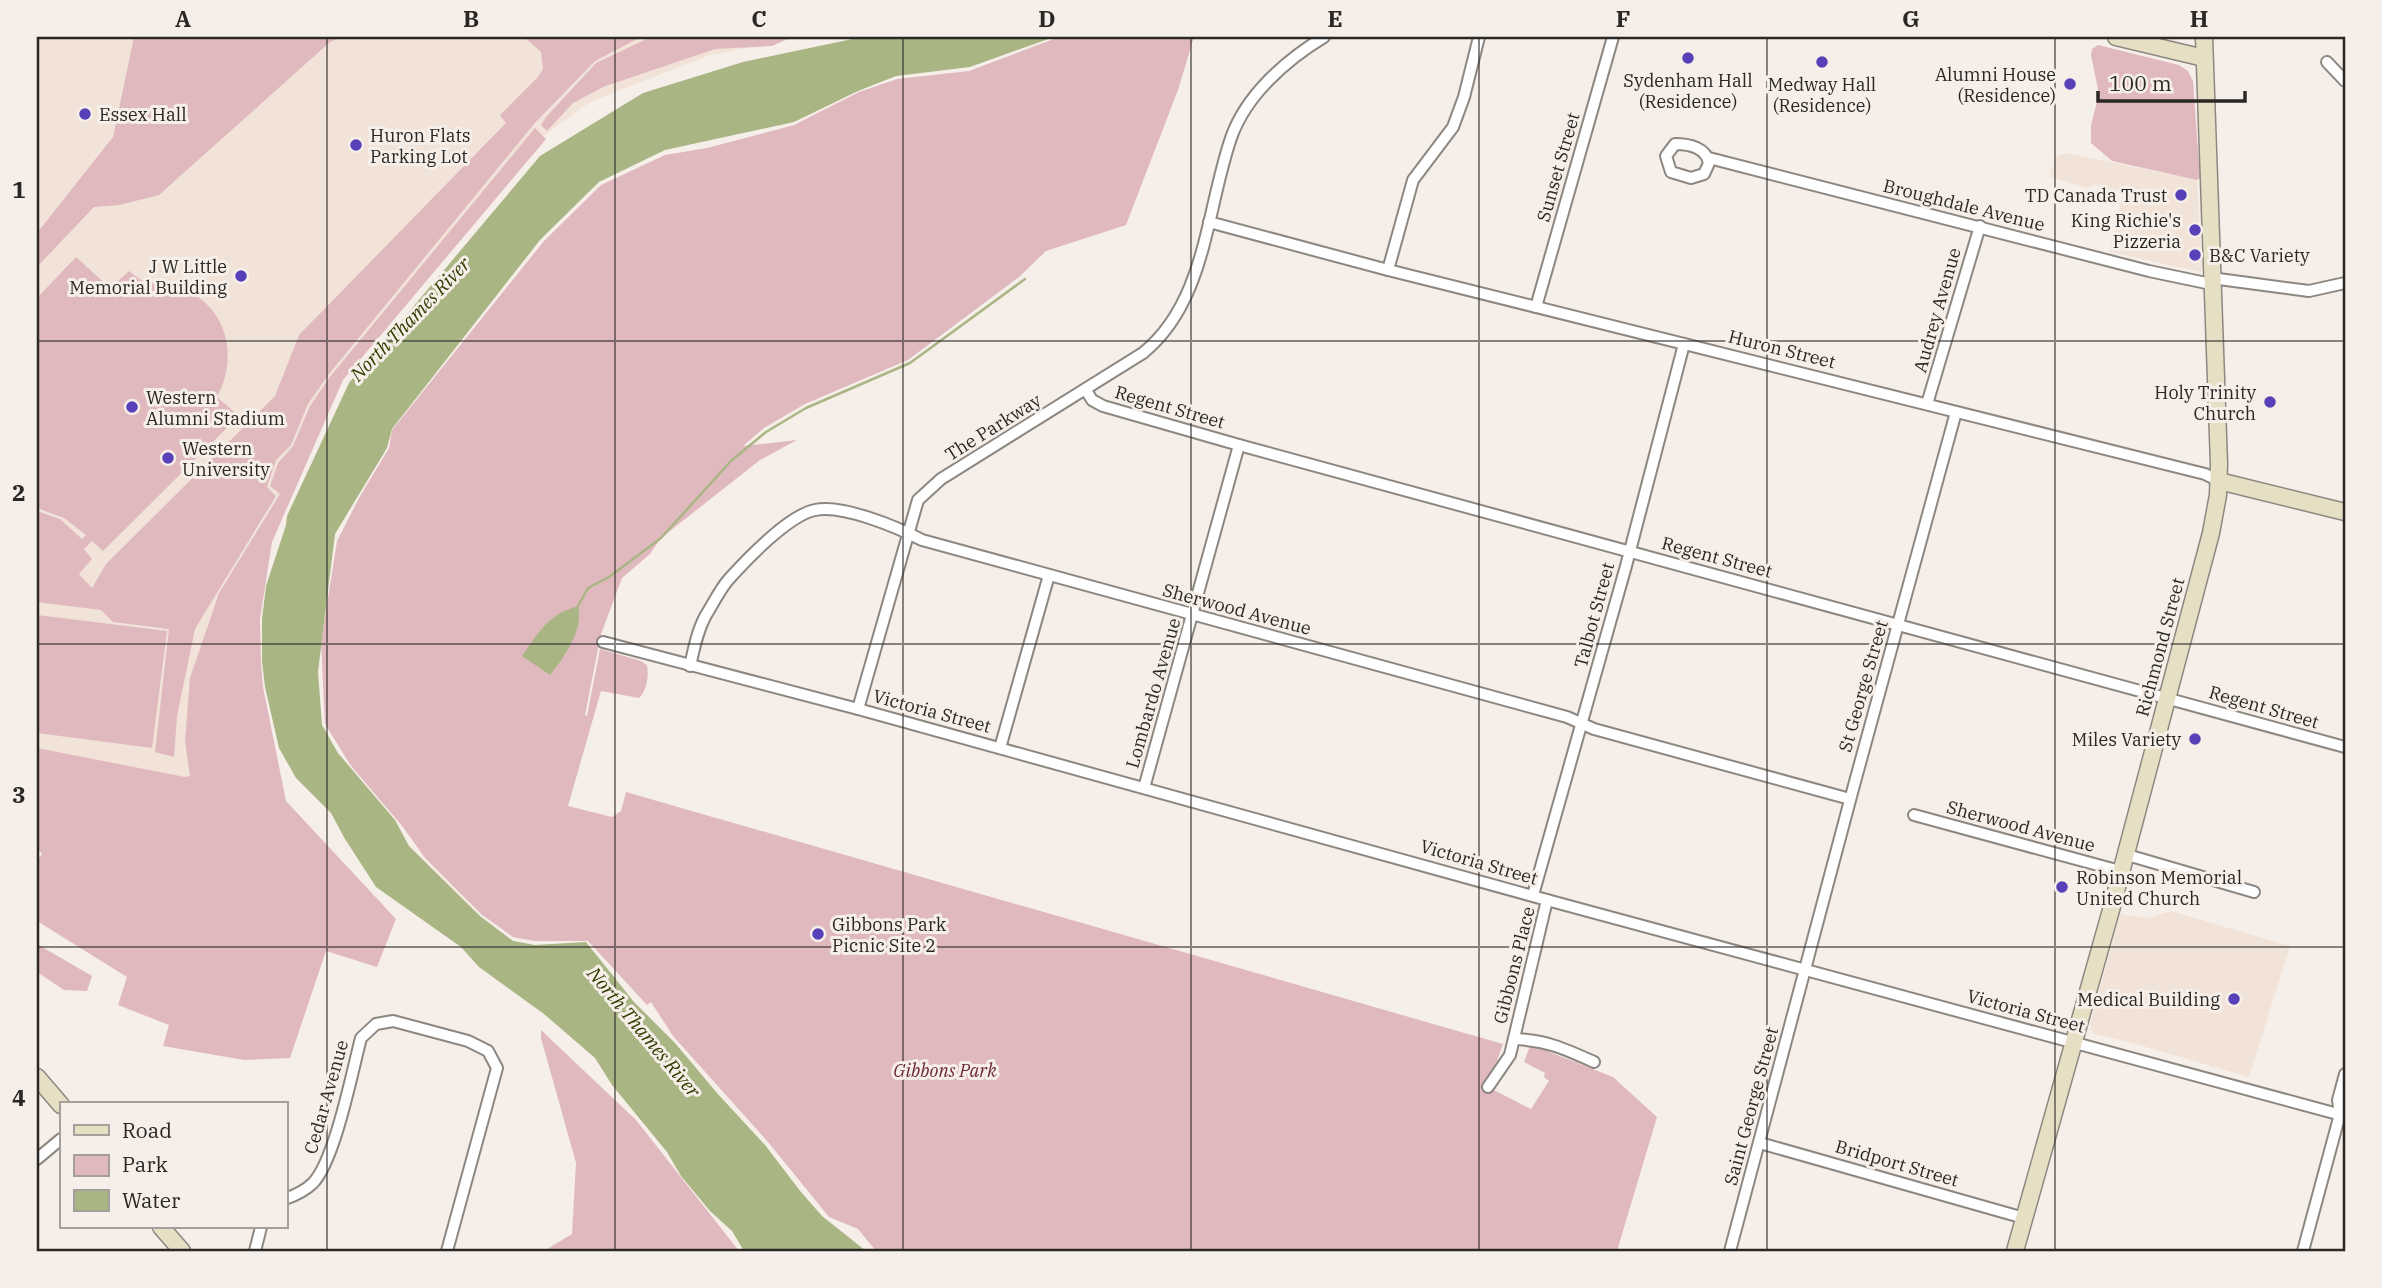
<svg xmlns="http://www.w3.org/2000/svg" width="2382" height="1288" viewBox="0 0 2382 1288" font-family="'IBM Plex Serif',serif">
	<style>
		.built { fill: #f1e3d8 }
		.green { fill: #e0b9bf }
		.water { fill: #aab584 }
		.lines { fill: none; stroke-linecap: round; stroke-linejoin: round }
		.stream { stroke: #aab584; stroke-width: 2.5 }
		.street-casing { stroke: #8d8782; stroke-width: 14 }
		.secondary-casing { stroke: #8d8782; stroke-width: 19 }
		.street { stroke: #fff; stroke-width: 10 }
		.secondary { stroke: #e7dfc3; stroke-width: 16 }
		.grid { fill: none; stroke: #2a2725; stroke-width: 2; stroke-opacity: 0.55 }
		.poi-dot { fill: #5740b8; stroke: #f6efe9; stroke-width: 2.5 }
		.labels { text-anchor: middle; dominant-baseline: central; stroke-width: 6; stroke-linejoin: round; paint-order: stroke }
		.poi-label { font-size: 18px; fill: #2a2725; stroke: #f6efe9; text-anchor: end }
		.street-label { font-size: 18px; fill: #2a2725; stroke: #f6efe9 }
		.park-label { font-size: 18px; font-style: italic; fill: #6c2738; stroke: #f6efe9 }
		.water-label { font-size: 19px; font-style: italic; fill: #333c01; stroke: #f6efe9 }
		.neatline { fill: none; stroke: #2a2725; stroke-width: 2.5 }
		.grid-label { font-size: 23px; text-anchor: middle; font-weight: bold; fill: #2a2725 }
	</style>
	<rect width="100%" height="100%" fill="#f6efe9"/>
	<g class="built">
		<polygon points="37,37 804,37 710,55 590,102 533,144 325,399 274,516 253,650 275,796 37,754"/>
		<polygon points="2066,153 2197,180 2202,272 2109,252 2123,192 2094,185 2088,188 2050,177 2055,157"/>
		<polygon points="2171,911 2290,946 2249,1077 2132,1043 2094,1034 2090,1026 2120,914 2148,918"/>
	</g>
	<g class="green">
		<polygon points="134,37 342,37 330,42 159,195 119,205 94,207 37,267 37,233 113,137"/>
		<path d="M524 37H641L595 61 534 124 329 374 308 404 291 445 276 460 267 487 276 496 195 629 177 716 174 757 155 752 169 629 113 622 101 610 37 602V511L60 519 82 539 86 535 64 518 37 508V298L76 257 110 288 129 271C134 275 141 281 147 282 160 284 172 283 184 288 191 290 196 296 202 300 232 325 234 365 217 397L239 416 103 551 92 541 84 549 92 559 79 574 92 588 106 564 275 396 299 335 506 123 500 115 538 77 543 69 541 52Z"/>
		<polygon points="651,37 792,37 772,46 715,49 603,87 573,103 547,131 541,125 546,117 596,63"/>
		<path d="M1059 37H1194L1178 90 1126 225 1046 251 1019 277 908 360 805 404 764 428 743 446 797 440 760 460 661 538 650 554 622 578 601 634 585 715 587 716 600 649 641 661 647 665C649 676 647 690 639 698L601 691 568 806 612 817 621 811 626 792 1503 1044 1488 1087 1531 1109 1549 1081 1544 1077 1545 1073 1524 1062 1530 1046 1537 1047 1613 1077 1657 1117 1617 1251H876L858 1229 829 1217 768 1142 673 1036 651 1002 647 1005 588 941H534L513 937 481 914 425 858 403 827 351 766 325 724 321 643 337 541 359 498 389 448 392 430 544 241 601 185 665 155 707 148 794 125 859 92 897 79 969 71Z"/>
		<polygon points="2098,45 2179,65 2188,71 2193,81 2200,178 2197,180 2112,161 2091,143 2091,125 2099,94 2091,55 2092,49"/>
		<polygon points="535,128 546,139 343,380 272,542 260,619 261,662 263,687 286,801 396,919 377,967 326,951 290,1058 244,1060 163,1046 169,1025 118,1005 127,977 37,921 37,860 42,854 37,848 37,748 185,777 190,776 185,741 190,678 219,593 280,494 270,486 278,463 293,446 310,406 329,378"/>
		<polygon points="37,615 167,631 152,748 37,733"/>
		<polygon points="37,944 92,976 87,991 64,990 37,972"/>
		<polygon points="541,1030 636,1120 739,1251 544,1251 572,1234 576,1163 541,1038"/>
	</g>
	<g class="water">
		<polygon points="862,37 1054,37 970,67 896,76 858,91 794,122 665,150 599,182 540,240 392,429 387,448 335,534 318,672 322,725 338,753 395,820 409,846 480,916 513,941 535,945 586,942 634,1002 675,1043 717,1093 765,1145 801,1192 822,1216 866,1251 744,1251 732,1231 710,1211 681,1176 667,1152 612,1085 595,1058 544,1014 479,967 461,947 376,887 345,839 331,813 296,778 279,748 265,687 262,661 262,619 266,586 286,525 287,516 349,383 540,156 643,93 743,62"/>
		<path d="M578 606C584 630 564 657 550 675L522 656C540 631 547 615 578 606Z"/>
	</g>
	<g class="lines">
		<polyline class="stream" points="578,606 588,588 609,577 661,538 731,461 766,432 806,408 910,363 1025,279"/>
		<g class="street-casing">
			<g id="street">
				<polyline points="2327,62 2345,81"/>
				<path d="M1675 144C1690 144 1706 148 1709 163L1704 174 1691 178 1671 172 1666 156Z"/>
				<polyline points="1709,158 2149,271 2211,284"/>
				<polyline points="1209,222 1388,270 2205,474 2219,481"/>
				<polyline points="1388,270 1413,180 1453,127 1464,97 1479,37"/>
				<polyline points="2211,278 2309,291 2345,283"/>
				<polyline points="1536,307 1613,37"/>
				<polyline points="1086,390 1092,400 1103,406 1239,445 2345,747"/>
				<polyline points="1927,404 1980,226"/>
				<polyline points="603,642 858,709 1547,900 2345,1116"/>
				<path d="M690 666C694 649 697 631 706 615 713 604 720 589 729 579 747 559 789 515 815 510 842 504 897 527 922 540L1567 717 1594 729 1850 799"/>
				<path d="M858 709 918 500 941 479 1143 353C1206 302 1206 211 1231 138 1246 95 1286 60 1324 37"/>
				<polyline points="1000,748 1049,575"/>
				<polyline points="1144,788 1239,445"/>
				<polyline points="1914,815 2120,871"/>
				<polyline points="2124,854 2254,892"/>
				<polyline points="1533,895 1626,566 1684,344"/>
				<path d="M1514 1039C1546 1040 1565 1049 1594 1062"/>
				<polyline points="1488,1087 1510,1055 1547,900"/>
				<polyline points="1760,1143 2024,1218"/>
				<polyline points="37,1159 61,1139"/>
				<path d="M285 1199C296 1195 305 1191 313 1183 335 1160 352 1072 361 1038L376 1024 393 1021 468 1041 488 1051 497 1068 447 1251"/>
				<polyline points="255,1251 261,1227"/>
				<polyline points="1730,1251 1853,789 1956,412"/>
				<polyline points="2303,1251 2340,1114 2338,1100 2345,1074"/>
			</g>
		</g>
		<g class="secondary-casing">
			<g id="secondary">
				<polyline points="2116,37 2204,58"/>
				<polyline points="2219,481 2345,512"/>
				<polyline points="37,1077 61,1105"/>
				<polyline points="161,1227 182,1251"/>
				<polyline points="2015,1251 2111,910 2211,533 2218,495 2219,464 2204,37"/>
			</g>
		</g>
		<use href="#street" class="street"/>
		<use href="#secondary" class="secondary"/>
	</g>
	<path class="grid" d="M327 37V1251M615 37V1251M903 37V1251M1191 37V1251M1479 37V1251M1767 37V1251M2055 37V1251M37 341H2345M37 644H2345M37 947H2345"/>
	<g class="poi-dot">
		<circle cx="1688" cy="58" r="7"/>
		<circle cx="1822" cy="62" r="7"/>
		<circle cx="2070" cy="84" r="7"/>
		<circle cx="85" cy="114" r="7"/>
		<circle cx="356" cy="145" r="7"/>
		<circle cx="2181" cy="195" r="7"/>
		<circle cx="2195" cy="230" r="7"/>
		<circle cx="2195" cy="255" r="7"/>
		<circle cx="241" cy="276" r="7"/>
		<circle cx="2270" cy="402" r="7"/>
		<circle cx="132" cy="407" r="7"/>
		<circle cx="168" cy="458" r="7"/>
		<circle cx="2195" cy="739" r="7"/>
		<circle cx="2062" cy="887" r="7"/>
		<circle cx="818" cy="934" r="7"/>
		<circle cx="2234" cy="999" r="7"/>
	</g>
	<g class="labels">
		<g class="poi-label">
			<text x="2056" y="74">Alumni House<tspan x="2056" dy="21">(Residence)</tspan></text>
			<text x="1688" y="80" text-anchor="middle">Sydenham Hall<tspan x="1688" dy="21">(Residence)</tspan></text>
			<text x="1822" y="84" text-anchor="middle">Medway Hall<tspan x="1822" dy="21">(Residence)</tspan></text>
			<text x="99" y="114" text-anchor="start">Essex Hall</text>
			<text x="370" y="135" text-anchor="start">Huron Flats<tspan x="370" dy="21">Parking Lot</tspan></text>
			<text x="2167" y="195">TD Canada Trust</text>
			<text x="2181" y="220">King Richie's<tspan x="2181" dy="21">Pizzeria</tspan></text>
			<text x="2209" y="255" text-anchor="start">B&amp;C Variety</text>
			<text x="227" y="266">J W Little<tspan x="227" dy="21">Memorial Building</tspan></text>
			<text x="2256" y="392">Holy Trinity<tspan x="2256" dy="21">Church</tspan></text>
			<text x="146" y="397" text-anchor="start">Western<tspan x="146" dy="21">Alumni Stadium</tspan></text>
			<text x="182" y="448" text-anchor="start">Western<tspan x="182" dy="21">University</tspan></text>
			<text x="2181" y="739">Miles Variety</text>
			<text x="2076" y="877" text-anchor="start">Robinson Memorial<tspan x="2076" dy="21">United Church</tspan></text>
			<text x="832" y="924" text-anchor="start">Gibbons Park<tspan x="832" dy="21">Picnic Site 2</tspan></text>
			<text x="2220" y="999">Medical Building</text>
		</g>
		<g class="street-label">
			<text transform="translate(1558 167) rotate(-74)">Sunset Street</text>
			<text transform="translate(1964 205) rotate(14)">Broughdale Avenue</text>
			<text transform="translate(1937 310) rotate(-74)">Audrey Avenue</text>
			<text transform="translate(1782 349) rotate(14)">Huron Street</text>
			<text transform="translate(1170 407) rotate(16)">Regent Street</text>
			<text transform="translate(993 427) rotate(-32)">The Parkway</text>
			<text transform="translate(1717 557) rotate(15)">Regent Street</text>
			<text transform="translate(1237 609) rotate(15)">Sherwood Avenue</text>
			<text transform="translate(1594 615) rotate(-75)">Talbot Street</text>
			<text transform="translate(2160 647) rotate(-75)">Richmond Street</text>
			<text transform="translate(1863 686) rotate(-74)">St George Street</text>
			<text transform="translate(1153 693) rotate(-74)">Lombardo Avenue</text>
			<text transform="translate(2264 707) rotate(16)">Regent Street</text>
			<text transform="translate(932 711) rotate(15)">Victoria Street</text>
			<text transform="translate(2021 826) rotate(15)">Sherwood Avenue</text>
			<text transform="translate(1479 862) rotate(16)">Victoria Street</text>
			<text transform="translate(1514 965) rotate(-76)">Gibbons Place</text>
			<text transform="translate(2026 1011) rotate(15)">Victoria Street</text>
			<text transform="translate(326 1097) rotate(-74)">Cedar Avenue</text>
			<text transform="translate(1751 1106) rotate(-75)">Saint George Street</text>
			<text transform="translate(1897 1163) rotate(16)">Bridport Street</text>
		</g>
		<g class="park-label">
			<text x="945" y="1070">Gibbons Park</text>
		</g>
		<g class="water-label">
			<text transform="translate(410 319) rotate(-46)">North Thames River</text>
			<text transform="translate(644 1032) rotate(50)">North Thames River</text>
		</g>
	</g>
	<rect width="2382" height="1288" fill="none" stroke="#f6efe9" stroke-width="77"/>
	<rect x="60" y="1102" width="228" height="126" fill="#f6efe9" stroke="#a49f9b" stroke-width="2"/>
	<rect x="74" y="1125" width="35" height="10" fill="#e7dfc3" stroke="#a49f9b" stroke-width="2"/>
	<text x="122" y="1138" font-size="21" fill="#2a2725">Road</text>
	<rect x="74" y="1155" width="35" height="21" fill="#e0b9bf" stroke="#a49f9b" stroke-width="2"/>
	<text x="122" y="1172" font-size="21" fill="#2a2725">Park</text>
	<rect x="74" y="1190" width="35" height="21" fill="#aab584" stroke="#a49f9b" stroke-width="2"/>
	<text x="122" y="1208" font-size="21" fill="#2a2725">Water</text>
	<path d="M2098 91v10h147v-10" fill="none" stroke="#2a2725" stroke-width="3.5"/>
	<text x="2109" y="91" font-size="21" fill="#2a2725" stroke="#f6efe9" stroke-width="5" paint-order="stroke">100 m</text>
	<rect x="38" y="38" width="2306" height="1212" class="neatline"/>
	<g class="grid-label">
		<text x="183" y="27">A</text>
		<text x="471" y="27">B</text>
		<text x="759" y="27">C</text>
		<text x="1047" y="27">D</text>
		<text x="1335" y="27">E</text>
		<text x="1623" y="27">F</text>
		<text x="1911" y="27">G</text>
		<text x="2199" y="27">H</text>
		<text x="19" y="198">1</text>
		<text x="19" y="501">2</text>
		<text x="19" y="803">3</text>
		<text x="19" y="1106">4</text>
	</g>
</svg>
